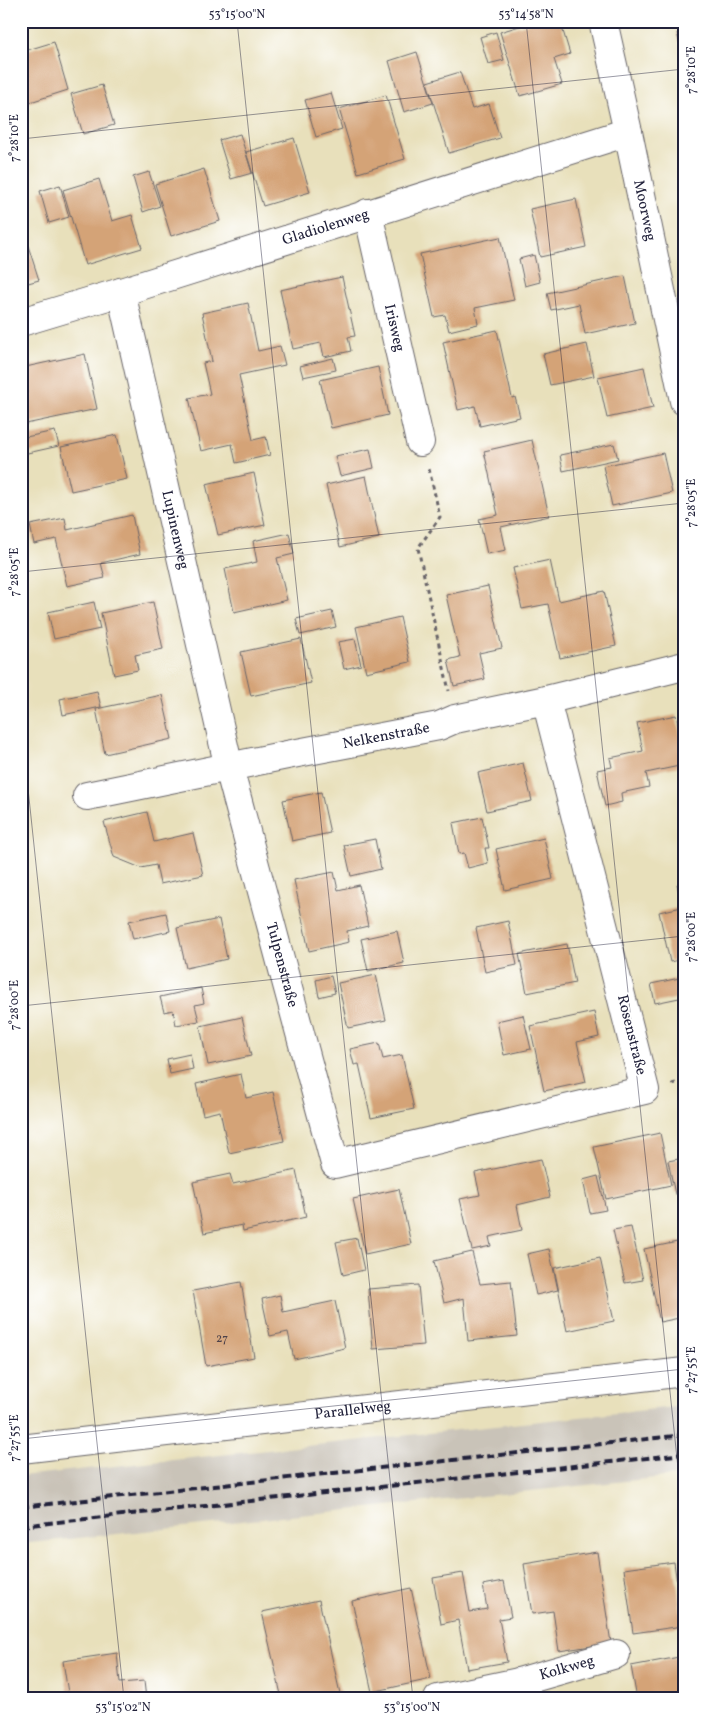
<svg xmlns="http://www.w3.org/2000/svg" width="705" height="1720" viewBox="0 0 705 1720" font-family="Vollkorn,serif">
	<style>
		.industrial { fill: #c9c3b8 }
		.building { fill: #d4a377 }
		.lines { fill: none; stroke-linecap: round; stroke-linejoin: round }
		.street-casing { stroke: #676468; stroke-width: 30 }
		.path { stroke: #676468; stroke-width: 3; stroke-dasharray: 4 4; stroke-linecap: butt }
		.street { stroke: #fff; stroke-width: 28 }
		.rail { stroke: #22223b; stroke-width: 4; stroke-dasharray: 8 4; stroke-linecap: butt }
		.ticks { fill: none; stroke: #22223b; stroke-width: 1; stroke-opacity: 0.45 }
		.labels { text-anchor: middle; dominant-baseline: central; stroke-width: 4; stroke-linejoin: round; paint-order: stroke }
		.number-label { font-size: 12px; fill: #4e424a }
		.street-label { font-size: 15px; fill: #22223b; stroke: #fff }
		.neatline { fill: none; stroke: #22223b; stroke-width: 2 }
		.ticks-label { font-size: 12px; text-anchor: middle; fill: #22223b }
	</style>
	<rect width="100%" height="100%" fill="#fff"/>
	<filter id="ink" filterUnits="userSpaceOnUse"><feTurbulence type="fractalNoise" baseFrequency=".02" numOctaves="2"/><feDisplacementMap in="SourceGraphic" scale="10" xChannelSelector="R" yChannelSelector="G"/><feConvolveMatrix kernelMatrix="1 2 1 2 8 2 1 2 1" color-interpolation-filters="sRGB"/></filter>
	<filter id="wash" filterUnits="userSpaceOnUse"><feTurbulence type="fractalNoise" baseFrequency=".0096" numOctaves="4" result="noise"/><feDisplacementMap in="SourceGraphic" scale="20" xChannelSelector="R" yChannelSelector="G"/><feGaussianBlur stdDeviation="1.12" result="paint"/><feColorMatrix in="noise" values="0 0 0 0 0 0 0 0 0 0 0 0 0 0 0 0 0 1.4 0 .05"/><feComposite in="paint" operator="in"/></filter>
	<g filter="url(#wash)">
		<rect width="100%" height="100%" fill="#e8e0bb"/>
		<polygon class="industrial" points="684,1406 684,1475 21,1544 21,1476"/>
		<g id="blocks">
			<g class="building">
				<polygon points="536,21 560,21 570,54 554,59 562,84 520,96 500,32"/>
				<polygon points="684,31 684,57 683,57 677,33"/>
				<polygon points="496,32 504,60 488,64 480,37"/>
				<polygon points="54,42 68,90 21,105 21,52"/>
				<polygon points="417,52 433,103 404,112 389,61"/>
				<polygon points="460,72 472,109 489,104 500,138 449,153 427,82"/>
				<polygon points="102,85 114,125 83,134 71,94"/>
				<polygon points="331,93 342,129 316,137 305,100"/>
				<polygon points="386,95 405,159 358,173 339,109"/>
				<polygon points="240,134 252,173 231,179 219,140"/>
				<polygon points="294,138 310,192 263,206 246,152"/>
				<polygon points="204,169 220,221 171,236 155,184"/>
				<polygon points="149,172 160,206 143,212 133,177"/>
				<polygon points="99,179 112,221 132,215 142,248 85,265 63,190"/>
				<polygon points="60,185 69,217 49,223 40,191"/>
				<polygon points="576,199 586,247 540,257 530,209"/>
				<polygon points="21,224 39,280 21,285"/>
				<polygon points="500,237 514,300 475,308 478,324 449,331 445,315 434,317 420,254"/>
				<polygon points="534,255 540,282 525,286 519,259"/>
				<polygon points="625,276 635,323 585,334 579,304 551,310 547,293"/>
				<polygon points="342,277 355,336 348,337 351,351 324,357 321,343 293,349 280,290"/>
				<polygon points="248,303 258,351 280,346 285,365 239,375 253,440 266,437 270,455 236,463 232,444 201,451 189,398 210,394 203,363 212,361 202,313"/>
				<polygon points="497,330 512,398 515,397 520,417 480,426 475,406 458,410 443,342"/>
				<polygon points="587,344 594,376 550,385 543,354"/>
				<polygon points="85,354 97,409 21,425 21,394 27,393 21,368"/>
				<polygon points="333,358 336,370 303,377 300,366"/>
				<polygon points="378,367 388,415 331,428 320,380"/>
				<polygon points="644,367 653,408 607,418 598,377"/>
				<polygon points="55,431 59,446 23,454 21,438"/>
				<polygon points="117,435 127,479 71,491 61,447"/>
				<polygon points="532,440 549,516 501,527 506,550 487,554 479,519 498,515 484,451"/>
				<polygon points="614,444 618,459 563,471 560,455"/>
				<polygon points="370,449 374,468 340,476 335,456"/>
				<polygon points="663,453 672,493 612,506 603,466"/>
				<polygon points="254,473 265,525 218,535 206,484"/>
				<polygon points="366,476 379,538 340,547 326,485"/>
				<polygon points="132,515 140,554 101,563 105,578 67,586 56,539 34,544 30,525 65,518 67,530"/>
				<polygon points="289,533 294,554 277,558 287,600 234,612 225,569 257,562 253,541"/>
				<polygon points="550,560 559,601 604,591 616,646 560,658 548,604 522,609 513,568"/>
				<polygon points="488,586 502,648 479,653 485,679 454,686 448,660 460,657 446,595"/>
				<polygon points="94,602 100,629 54,639 48,612"/>
				<polygon points="153,602 163,649 135,655 138,670 114,675 101,613"/>
				<polygon points="332,611 336,627 300,635 296,619"/>
				<polygon points="400,617 410,662 366,672 356,627"/>
				<polygon points="301,639 311,683 251,696 241,652"/>
				<polygon points="355,639 361,665 344,669 338,642"/>
				<polygon points="97,691 101,707 63,715 60,699"/>
				<polygon points="162,695 172,739 105,754 96,709"/>
				<polygon points="676,715 684,751 684,765 646,773 649,787 621,793 622,802 605,806 597,770 612,767 610,758 643,751 637,723"/>
				<polygon points="523,763 532,801 487,811 478,773"/>
				<polygon points="321,792 330,833 292,841 283,800"/>
				<polygon points="147,812 154,842 193,833 203,875 160,884 156,865 141,868 114,857 104,822"/>
				<polygon points="482,817 489,848 485,848 488,863 468,868 464,853 459,854 453,823"/>
				<polygon points="544,838 553,879 505,890 496,849"/>
				<polygon points="375,839 381,869 351,876 344,845"/>
				<polygon points="334,872 338,890 359,885 368,926 347,931 349,942 309,951 294,880"/>
				<polygon points="684,883 684,959 670,962 659,912 682,907 677,884"/>
				<polygon points="166,913 170,931 133,939 129,921"/>
				<polygon points="219,919 227,959 186,968 177,928"/>
				<polygon points="508,921 517,965 485,972 476,928"/>
				<polygon points="397,931 404,963 368,971 361,939"/>
				<polygon points="567,944 575,983 527,993 519,954"/>
				<polygon points="376,975 386,1020 348,1028 338,983"/>
				<polygon points="331,976 335,993 319,997 316,980"/>
				<polygon points="684,977 684,997 655,1003 651,984"/>
				<polygon points="201,988 204,1003 195,1005 199,1021 176,1025 173,1010 164,1012 160,997"/>
				<polygon points="594,1012 599,1037 577,1042 586,1082 544,1091 530,1026"/>
				<polygon points="523,1015 531,1049 504,1055 497,1021"/>
				<polygon points="242,1017 251,1056 208,1065 200,1026"/>
				<polygon points="379,1043 383,1059 402,1055 414,1109 371,1118 359,1064 354,1065 350,1049"/>
				<polygon points="190,1054 193,1069 170,1074 167,1059"/>
				<polygon points="241,1074 246,1098 273,1092 284,1141 229,1153 220,1111 203,1115 196,1084"/>
				<polygon points="660,1133 671,1185 606,1199 594,1147"/>
				<polygon points="684,1158 684,1192 675,1194 668,1161"/>
				<polygon points="541,1159 550,1197 517,1205 522,1230 489,1237 491,1246 472,1250 460,1199 480,1195 475,1173"/>
				<polygon points="296,1170 306,1217 243,1231 242,1225 204,1233 193,1182 230,1174 233,1184"/>
				<polygon points="598,1176 606,1210 590,1213 583,1180"/>
				<polygon points="399,1189 411,1244 365,1254 353,1199"/>
				<polygon points="631,1227 643,1280 625,1283 613,1230"/>
				<polygon points="357,1238 364,1270 343,1275 336,1242"/>
				<polygon points="682,1241 684,1248 684,1317 660,1322 644,1249"/>
				<polygon points="549,1249 558,1290 536,1295 527,1254"/>
				<polygon points="472,1252 480,1284 511,1281 517,1336 468,1341 464,1298 444,1303 434,1261"/>
				<polygon points="600,1258 614,1321 567,1331 554,1268"/>
				<polygon points="241,1282 254,1357 206,1366 193,1291"/>
				<polygon points="418,1285 424,1345 373,1349 368,1289"/>
				<polygon points="280,1295 283,1312 335,1301 345,1348 294,1359 288,1332 270,1336 262,1299"/>
				<polygon points="597,1552 611,1643 559,1651 553,1611 532,1614 524,1564"/>
				<polygon points="674,1562 683,1626 633,1633 624,1569"/>
				<polygon points="463,1573 470,1612 487,1609 483,1585 504,1581 511,1617 499,1619 507,1662 467,1669 458,1620 441,1624 433,1578"/>
				<polygon points="411,1588 431,1679 372,1692 352,1601"/>
				<polygon points="319,1600 341,1698 282,1699 262,1612"/>
				<polygon points="117,1653 120,1683 144,1681 146,1699 82,1699 68,1693 63,1661"/>
				<polygon points="679,1657 684,1684 684,1699 637,1699 631,1666"/>
			</g>
		</g>
	</g>
	<g filter="url(#ink)">
		<use href="#blocks" fill-opacity="0" stroke="#676468" stroke-width="1"/>
		<g class="lines">
			<g class="street-casing">
				<g id="street">
					<path id="s1" d="M603 21 628 132 684 401"/>
					<path id="s2" d="M368 213 420 442"/>
					<path id="s3" d="M121 292 229 768 335 1164 645 1090 546 700"/>
					<path id="s4" d="M21 322 121 292 628 132"/>
					<path id="s5" d="M87 796 287 755 439 726 455 719 546 700 684 666"/>
					<path id="s6" d="M21 1449 684 1372"/>
					<path id="s7" d="M519 1682 616 1654"/>
					<polyline points="438,1699 519,1682 524,1699"/>
				</g>
			</g>
			<g class="path">
				<polyline points="429,469 440,517 418,548 449,691"/>
				<polyline points="672,1084 684,1081"/>
			</g>
			<use href="#street" class="street"/>
			<g class="rail">
				<polyline points="21,1507 684,1435"/>
				<polyline points="21,1526 684,1454"/>
			</g>
		</g>
	</g>
	<path class="ticks" d="M237 21 413 1699M526 21 684 1525M21 139 684 69M21 572 684 503M21 722 124 1699M21 1006 684 936M21 1439 684 1369"/>
	<g class="labels">
		<g class="number-label">
			<text x="222" y="1339">27</text>
		</g>
		<g class="street-label">
			<text stroke="none"><textPath href="#s1" startOffset="194">Moorweg</textPath></text>
			<text stroke="none"><textPath href="#s4" startOffset="319">Gladiolenweg</textPath></text>
			<text stroke="none"><textPath href="#s2" startOffset="118">Irisweg</textPath></text>
			<text stroke="none"><textPath href="#s3" startOffset="244">Lupinenweg</textPath></text>
			<text stroke="none"><textPath href="#s5" startOffset="305">Nelkenstraße</textPath></text>
			<text stroke="none"><textPath href="#s3" startOffset="692">Tulpenstraße</textPath></text>
			<text transform="translate(631 1035) rotate(76)">Rosenstraße</text>
			<text stroke="none"><textPath href="#s6" startOffset="334">Parallelweg</textPath></text>
			<text stroke="none"><textPath href="#s7" startOffset="50">Kolkweg</textPath></text>
		</g>
	</g>
	<rect width="705" height="1720" fill="none" stroke="#fff" stroke-width="55"/>
	<rect x="28" y="28" width="650" height="1664" class="neatline"/>
	<g class="ticks-label">
		<text x="237" y="18">53°15'00"N</text>
		<text x="526" y="18">53°14'58"N</text>
		<text transform="translate(691 70) rotate(-90)" y="4">7°28'10"E</text>
		<text transform="translate(14 138) rotate(-90)" y="4">7°28'10"E</text>
		<text transform="translate(691 503) rotate(-90)" y="4">7°28'05"E</text>
		<text transform="translate(14 572) rotate(-90)" y="4">7°28'05"E</text>
		<text transform="translate(691 937) rotate(-90)" y="4">7°28'00"E</text>
		<text transform="translate(14 1005) rotate(-90)" y="4">7°28'00"E</text>
		<text transform="translate(691 1370) rotate(-90)" y="4">7°27'55"E</text>
		<text transform="translate(14 1438) rotate(-90)" y="4">7°27'55"E</text>
		<text x="123" y="1711">53°15'02"N</text>
		<text x="412" y="1711">53°15'00"N</text>
	</g>
</svg>
